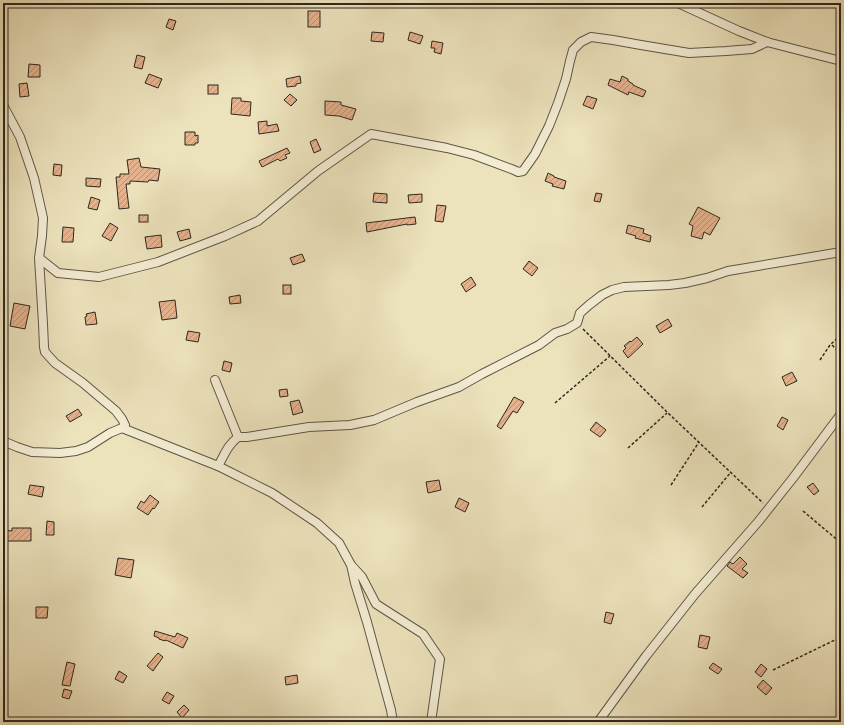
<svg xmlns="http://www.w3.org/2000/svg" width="844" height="725" viewBox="0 0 844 725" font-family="'Sorts Mill Goudy',serif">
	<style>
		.building { fill: url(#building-hatch); stroke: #2f271d }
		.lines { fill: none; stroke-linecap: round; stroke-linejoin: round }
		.minor-casing { stroke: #5e5645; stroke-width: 10 }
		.path { stroke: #2f271d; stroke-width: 1.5; stroke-dasharray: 3 2; stroke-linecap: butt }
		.minor { stroke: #f3ecd3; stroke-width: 8 }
	</style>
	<defs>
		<pattern id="building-hatch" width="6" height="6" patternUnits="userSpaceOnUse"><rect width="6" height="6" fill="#e5b38e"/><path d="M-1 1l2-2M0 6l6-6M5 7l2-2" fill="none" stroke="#ba9273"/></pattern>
	</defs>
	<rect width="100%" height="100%" fill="#ece2bc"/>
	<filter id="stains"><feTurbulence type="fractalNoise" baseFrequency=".005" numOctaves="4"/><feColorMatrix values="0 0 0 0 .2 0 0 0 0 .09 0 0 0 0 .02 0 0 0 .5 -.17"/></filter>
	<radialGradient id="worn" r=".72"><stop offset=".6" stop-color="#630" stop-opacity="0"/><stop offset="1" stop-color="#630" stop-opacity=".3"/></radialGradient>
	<g class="building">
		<rect x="308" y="11" width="12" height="16"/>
		<polygon points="169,19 176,21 173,30 166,27"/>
		<polygon points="372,32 384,33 383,42 371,41"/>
		<polygon points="410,32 423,36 420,44 408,40"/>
		<polygon points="432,41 443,43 441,54 434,52 435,48 431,48"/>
		<polygon points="137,55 145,57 142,69 134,67"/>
		<polygon points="29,64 40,65 40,77 28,77"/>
		<polygon points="149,74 162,79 158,88 145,83"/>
		<polygon points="300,76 301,83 296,84 296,86 287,87 286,79"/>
		<polygon points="622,76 628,79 628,81 633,84 633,85 646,91 643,97 629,92 628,95 608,85 610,79 620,82"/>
		<polygon points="27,83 29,96 20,97 19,84"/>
		<rect x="208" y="85" width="10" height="9"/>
		<polygon points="290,94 297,100 291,106 284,100"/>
		<polygon points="587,96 597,99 593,109 583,105"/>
		<polygon points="232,98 241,98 241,101 251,102 250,116 231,114"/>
		<polygon points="325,101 341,102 341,105 356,109 352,120 339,116 325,115"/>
		<polygon points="267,121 267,126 277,124 279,131 259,134 258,122"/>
		<polygon points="185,132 195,132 195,136 198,135 198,143 195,143 195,145 185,145"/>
		<polygon points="316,139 321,150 314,153 310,142"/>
		<polygon points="287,148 290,153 285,155 287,158 280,161 278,159 262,167 259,161"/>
		<polygon points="139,158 141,167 160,169 158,181 149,180 148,182 130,181 130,184 126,184 129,208 119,209 116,177 120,177 120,174 129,174 127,160"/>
		<polygon points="54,164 62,165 61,176 53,175"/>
		<polygon points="548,173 554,176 554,177 566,181 564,189 552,186 553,184 545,181"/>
		<polygon points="86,178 101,179 100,187 86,186"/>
		<polygon points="374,193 387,194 387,203 373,202"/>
		<polygon points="596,193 602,194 600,202 594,201"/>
		<polygon points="422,194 422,202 409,203 408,195"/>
		<polygon points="91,197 100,200 97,210 88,208"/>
		<polygon points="437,205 446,206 443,222 435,221"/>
		<polygon points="698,207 720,218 710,235 704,232 702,239 691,236 693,226 689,224"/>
		<rect x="139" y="215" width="9" height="7"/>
		<polygon points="415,217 416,224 407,225 407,224 367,232 366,223"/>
		<polygon points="110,223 118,228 111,241 102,236"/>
		<polygon points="628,225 644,229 643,233 651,236 650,242 635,238 636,236 626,233"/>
		<polygon points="63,227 74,228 73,242 62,242"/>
		<polygon points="189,229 191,238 180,241 177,232"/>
		<polygon points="161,235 162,247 147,249 145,237"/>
		<polygon points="302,254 305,261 293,265 290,258"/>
		<polygon points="529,261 538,268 532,276 523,269"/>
		<polygon points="471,277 476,285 466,292 461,284"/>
		<rect x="283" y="285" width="8" height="9"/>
		<polygon points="240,295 241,303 230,304 229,297"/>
		<polygon points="175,300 177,318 162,320 159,302"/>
		<polygon points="14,303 30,306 25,329 10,326"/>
		<polygon points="95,312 97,324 86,325 85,317 87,316 86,314"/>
		<polygon points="668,319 672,326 660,333 656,326"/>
		<polygon points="188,331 200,333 198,342 186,340"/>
		<polygon points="637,337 643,344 628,358 623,351 626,348 624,346 630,341 631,342"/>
		<polygon points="224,361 232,363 230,372 222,370"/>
		<polygon points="792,372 797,381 786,386 782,377"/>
		<polygon points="287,389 288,396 280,397 279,390"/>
		<polygon points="514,397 524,402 517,413 513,411 501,429 497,426"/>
		<polygon points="299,400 303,412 293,415 290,402"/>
		<polygon points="78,409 82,415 70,422 66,416"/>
		<polygon points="782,417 788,420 783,430 777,426"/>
		<polygon points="596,422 606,430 600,437 590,430"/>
		<polygon points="439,480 441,490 428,493 426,482"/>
		<polygon points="813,483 819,491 814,495 807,487"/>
		<polygon points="30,485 44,487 42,497 28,494"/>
		<polygon points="150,495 159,502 154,509 153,508 148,515 137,508 141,501 144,503"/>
		<polygon points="459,498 469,503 465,512 455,507"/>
		<polygon points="47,521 54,522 54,535 46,535"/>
		<polygon points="12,528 31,528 31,541 3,541 3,530 12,531"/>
		<polygon points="740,557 747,564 742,569 748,573 743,578 727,566 730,562 733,564"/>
		<polygon points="118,558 134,560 131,578 115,575"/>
		<polygon points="36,607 48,607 47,618 36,618"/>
		<polygon points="606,612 614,614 611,624 604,622"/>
		<polygon points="155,631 175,637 177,633 188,638 183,648 166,640 165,641 159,639 159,638 154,636"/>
		<polygon points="700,635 710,637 707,649 698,647"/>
		<polygon points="158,653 163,657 153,671 147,666"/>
		<polygon points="67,662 75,664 70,686 62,685"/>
		<polygon points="713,663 722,669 718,674 709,668"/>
		<polygon points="761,664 767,669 761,677 755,672"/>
		<polygon points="119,671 127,676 123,683 115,679"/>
		<polygon points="297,675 298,683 286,685 285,677"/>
		<polygon points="763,680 772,688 766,695 757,687"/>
		<polygon points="64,689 72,691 69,699 62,697"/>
		<polygon points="167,692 174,696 169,704 162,700"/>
		<polygon points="184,705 189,710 182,718 177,712"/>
	</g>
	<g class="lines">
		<g class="minor-casing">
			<g id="minor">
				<polyline points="678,3 739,31 767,42 841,61"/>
				<polyline points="3,105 20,137 34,178 43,218 42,236 39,258 43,324 44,347 45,352 55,363 83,383 116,411 122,419 125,425 122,428"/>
				<polyline points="39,258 58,273 99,277 158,262 225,236 258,221 318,171 371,134 447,148 474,155 514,170 518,172 523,171 535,154 549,126 558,103 566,79 570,61 573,50 581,42 591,37 613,40 641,45 689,53 726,51 752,49 767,42"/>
				<polyline points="215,380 238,437"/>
				<path d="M3 441 17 447 32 452 60 453 76 451 88 447 110 433 122 428 218 466C225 454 227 446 238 437H247L309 427 350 425 374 420 417 402 459 387 482 374 539 345 555 333 567 329 577 323 580 313 589 305 602 295 612 290 624 287 669 285 685 283 707 278 728 271 841 252"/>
				<polyline points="218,466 272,493 317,523 339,543 351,565 355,583 367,622 391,710 393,722"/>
				<polyline points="352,566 362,577 376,604 423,634 440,659 431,722"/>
				<polyline points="598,722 646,656 695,594 758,522 793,478 841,414"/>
			</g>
		</g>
		<g class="path">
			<polyline points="583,329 668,413 763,503"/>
			<polyline points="841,335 831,344 841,354"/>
			<polyline points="820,360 830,345"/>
			<polyline points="555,403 610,356"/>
			<polyline points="628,448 667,413"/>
			<polyline points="671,485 699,442"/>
			<polyline points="702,507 731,472"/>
			<polyline points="803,511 841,543"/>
			<polyline points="773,670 839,638 841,638"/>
		</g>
		<use href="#minor" class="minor"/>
	</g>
	<rect width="844" height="725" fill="none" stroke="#ece2bc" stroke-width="16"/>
	<rect x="4" y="4" width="836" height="717" fill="none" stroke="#2f271d" stroke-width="2"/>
	<rect x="8" y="8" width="828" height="709" fill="none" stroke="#2f271d"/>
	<rect width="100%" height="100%" filter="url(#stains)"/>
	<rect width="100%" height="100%" fill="url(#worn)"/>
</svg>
